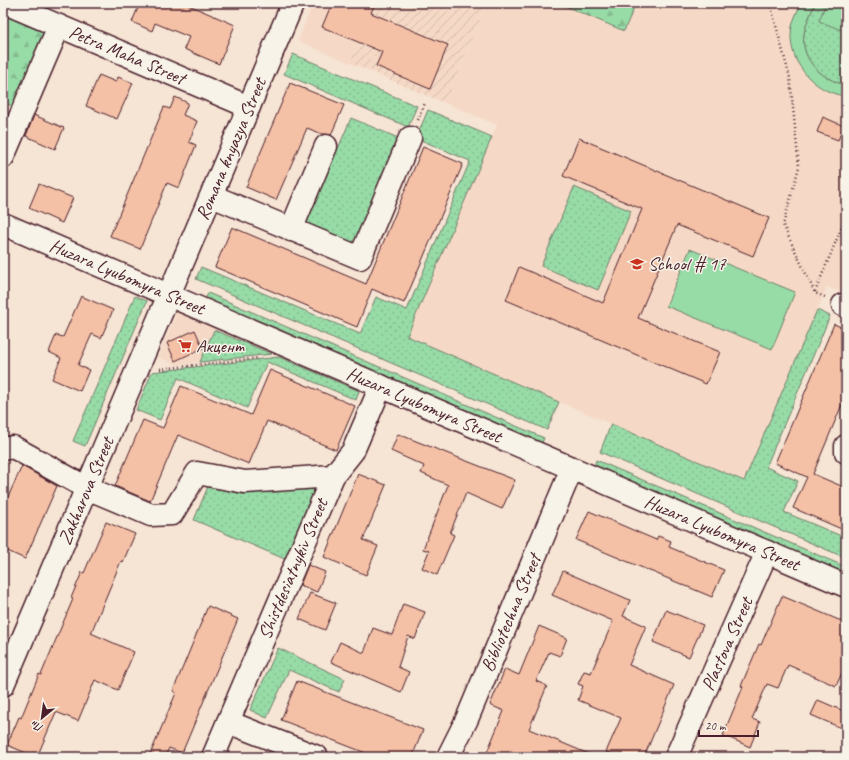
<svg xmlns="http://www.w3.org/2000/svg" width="849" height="760" viewBox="0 0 849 760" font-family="Caveat,sans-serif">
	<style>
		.built { fill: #f5d9c6 }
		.industrial { fill: url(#industrial-furrows) }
		.grass { fill: url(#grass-dots); stroke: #707d69 }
		.forest { fill: url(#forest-firs); stroke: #707d69 }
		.pitch { fill: #97dba7; stroke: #707d69 }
		.building { fill: #f4c0a6; stroke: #4a1f2b }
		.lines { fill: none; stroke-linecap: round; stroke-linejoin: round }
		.minor-casing { stroke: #4a1f2b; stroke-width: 25 }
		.path { stroke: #4a1f2b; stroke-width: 2.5; stroke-dasharray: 1 3; stroke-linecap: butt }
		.minor { stroke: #f7f3e8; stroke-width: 22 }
		.labels { text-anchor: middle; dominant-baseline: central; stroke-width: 3; stroke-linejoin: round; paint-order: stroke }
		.street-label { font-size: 19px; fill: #4a1f2b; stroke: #f7f3e8 }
		.poi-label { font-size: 19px; fill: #4a1f2b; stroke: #f7f3e8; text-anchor: start }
	</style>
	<defs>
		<pattern id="industrial-furrows" width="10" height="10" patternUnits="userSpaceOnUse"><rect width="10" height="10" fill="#f5d9c6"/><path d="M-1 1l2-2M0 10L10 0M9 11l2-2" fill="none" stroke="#d4baaa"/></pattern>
		<pattern id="grass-dots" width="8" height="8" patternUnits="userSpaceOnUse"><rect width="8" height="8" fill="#97dba7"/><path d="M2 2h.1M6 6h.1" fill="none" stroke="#84bc90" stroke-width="1.8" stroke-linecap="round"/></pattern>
		<pattern id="forest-firs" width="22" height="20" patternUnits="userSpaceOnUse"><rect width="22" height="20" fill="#97dba7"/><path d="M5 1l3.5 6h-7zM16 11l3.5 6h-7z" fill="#84bc90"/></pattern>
	</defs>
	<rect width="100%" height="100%" fill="#f6e4d4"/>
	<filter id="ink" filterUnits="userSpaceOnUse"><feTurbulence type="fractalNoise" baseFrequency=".025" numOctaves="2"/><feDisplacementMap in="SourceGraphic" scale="8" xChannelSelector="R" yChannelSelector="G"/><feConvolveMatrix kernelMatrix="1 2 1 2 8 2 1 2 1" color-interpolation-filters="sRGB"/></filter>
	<g filter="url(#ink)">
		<g class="built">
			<polygon points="313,3 375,3 350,63 298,41"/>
			<polygon points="487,3 558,3 624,31 636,3 846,3 846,294 827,287 744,481 406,336 497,125 445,103"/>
			<polygon points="178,309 216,325 200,362 177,365 158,357"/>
		</g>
		<polygon class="industrial" points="375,3 487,3 445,103 350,63"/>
		<g class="grass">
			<path d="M815 3H846V85C821 80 797 57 805 29 807 20 812 12 815 3Z"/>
			<polygon points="293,54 417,106 408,127 284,74"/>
			<polygon points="428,110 492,137 407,336 559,402 547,430 196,279 201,267 360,334 376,297 407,310 470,161 416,138"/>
			<polygon points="351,118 403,140 356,251 304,229"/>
			<polygon points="574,187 631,211 598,290 541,266"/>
			<polygon points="208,293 544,438 541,445 205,300"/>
			<polygon points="135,296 147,301 85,446 73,441"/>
			<polygon points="817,310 830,316 766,467 798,481 784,512 846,538 846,558 600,452 611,424 744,481"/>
			<polygon points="214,330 272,354 200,362"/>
			<polygon points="279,357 359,391 356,400 267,362 247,408 178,378 160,420 136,410 152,372"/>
			<polygon points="596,460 846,567 846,575 594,467"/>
			<polygon points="209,484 241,494 319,486 287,560 194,520"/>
			<polygon points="278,648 345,679 339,692 289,670 267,718 250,710"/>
		</g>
		<g class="forest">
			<polygon points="558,3 636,3 624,31"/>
			<polygon points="3,9 51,29 17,108 3,102"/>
		</g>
		<g class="pitch">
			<path d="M801 3H815C812 12 807 20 805 29 797 57 821 80 846 85V96C813 93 785 59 792 26 794 18 798 10 801 3Z"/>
			<polygon points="826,3 846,3 846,32 819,21"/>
			<polygon points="690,249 795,292 772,349 666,306"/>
		</g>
		<g class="building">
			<polygon points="140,3 184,3 235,25 219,64 184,49 189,37 155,23 152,31 132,22"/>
			<polygon points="332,3 375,3 371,13 448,45 430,89 376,66 382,52 322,27"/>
			<polygon points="99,75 116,82 118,77 133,83 117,119 86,106"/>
			<polygon points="290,83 344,105 331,135 322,134 307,128 276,200 246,187"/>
			<polygon points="175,97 188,103 183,115 197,121 189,142 196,145 179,188 167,183 140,249 110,236 164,107 170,109"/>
			<polygon points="34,115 64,128 55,149 26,136"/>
			<polygon points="823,117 844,126 838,140 817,132"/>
			<polygon points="579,138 769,218 753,256 677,225 638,318 720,352 706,384 506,300 519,267 603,303 642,209 563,176"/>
			<polygon points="423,147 463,164 404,303 372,289 357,327 215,267 232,227 366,284"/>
			<polygon points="39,184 73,198 62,223 29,208"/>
			<polygon points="81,296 113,310 101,338 92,334 78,365 89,370 80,391 52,379 61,358 49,352 56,335 63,337"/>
			<polygon points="834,324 846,329 846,395 813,474 846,488 846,531 793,508 807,477 775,463"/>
			<polygon points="195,330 203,348 175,361 167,343"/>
			<polygon points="270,370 355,406 336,450 267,421 249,464 178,435 150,501 115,486 143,420 163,428 181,386 251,415"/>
			<polygon points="398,434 515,480 502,509 466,493 450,533 454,535 437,575 422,568 429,551 423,549 448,485 421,473 424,466 391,451"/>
			<polygon points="22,466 57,486 25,559 3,549 3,508"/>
			<polygon points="358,474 386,485 363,540 378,546 366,575 324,557"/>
			<polygon points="589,511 656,540 658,536 671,541 669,547 724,570 712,597 576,540"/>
			<polygon points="106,522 135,534 123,562 121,561 91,633 134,652 118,690 95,680 78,721 56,712 37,757 36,757 7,745 19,717 21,718 39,674 41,675 73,599 71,598 82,572 84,573"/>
			<polygon points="308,565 325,572 317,592 300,585"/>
			<polygon points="563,571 630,600 623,616 646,626 629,665 674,685 644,757 619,757 606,752 621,718 578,700 583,686 578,684 584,671 591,673 613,621 552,595"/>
			<polygon points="310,593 336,603 325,630 299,619"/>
			<polygon points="782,596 846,623 846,664 836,686 788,665 778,688 767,684 752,719 760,722 750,747 723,735 743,687 741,686 759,644 761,645"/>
			<polygon points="403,604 425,612 415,639 408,636 398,667 409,672 401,692 331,662 340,642 364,653 373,628 392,635"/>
			<polygon points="208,606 238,619 182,753 169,748 165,757 149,757 176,693 173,691"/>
			<polygon points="666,610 703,625 689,657 653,642"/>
			<polygon points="539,626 567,638 560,656 549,652 536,681 547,686 529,729 596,757 485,757 504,711 490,705 505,669 519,675"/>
			<polygon points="297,681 423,730 412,757 376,757 281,720"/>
			<polygon points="818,700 846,712 846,730 811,715"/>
		</g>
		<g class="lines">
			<g class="minor-casing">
				<g id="minor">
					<polyline points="5,3 249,107"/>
					<polyline points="3,157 59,26"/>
					<polyline points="212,196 360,258 410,138"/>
					<polyline points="3,224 846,586"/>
					<polyline points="291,230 326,146"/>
					<polyline points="843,305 846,306"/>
					<polyline points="846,446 846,452"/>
					<polyline points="3,449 13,447 87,488 151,515 172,514 197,473 245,482 333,476"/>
					<polyline points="3,685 293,3"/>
					<polyline points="228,722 317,757"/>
					<polyline points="213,757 333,476 353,451 381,386"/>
					<polyline points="448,757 467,719 572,468"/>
					<polyline points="676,757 767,552"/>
				</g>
			</g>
			<g class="path">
				<polyline points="770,3 790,78 799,167 783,225 815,293 825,297"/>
				<polyline points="418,120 425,103"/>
				<polyline points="815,292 846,217"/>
				<polyline points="160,369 258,358"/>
			</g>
			<use href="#minor" class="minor"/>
		</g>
	</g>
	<defs>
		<g id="school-bare" transform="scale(1.08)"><path d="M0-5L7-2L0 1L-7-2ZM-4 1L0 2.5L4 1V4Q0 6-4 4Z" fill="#c8321e" stroke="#f7f3e8" stroke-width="2.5" paint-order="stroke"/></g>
		<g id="supermarket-bare" transform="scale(1.08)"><path d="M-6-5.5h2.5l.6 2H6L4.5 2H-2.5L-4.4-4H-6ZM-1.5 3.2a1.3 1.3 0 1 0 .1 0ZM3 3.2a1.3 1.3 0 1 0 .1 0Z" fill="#c8321e" stroke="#f7f3e8" stroke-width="2.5" paint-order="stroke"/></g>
	</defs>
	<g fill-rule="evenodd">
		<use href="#school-bare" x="637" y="264"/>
		<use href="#supermarket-bare" x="185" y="346"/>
	</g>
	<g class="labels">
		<g class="street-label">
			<text transform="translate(127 55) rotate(23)">Petra Maha Street</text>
			<text transform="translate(231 149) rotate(-67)">Romana knyazya Street</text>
			<text transform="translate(127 277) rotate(23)">Huzara Lyubomyra Street</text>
			<text transform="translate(424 405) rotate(23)">Huzara Lyubomyra Street</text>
			<text transform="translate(86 491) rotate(-67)">Zakharova Street</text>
			<text transform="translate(722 533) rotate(23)">Huzara Lyubomyra Street</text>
			<text transform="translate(293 569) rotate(-67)">Shistdesiatnykiv Street</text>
			<text transform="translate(511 613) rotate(-67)">Bibliotechna Street</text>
			<text transform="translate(727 644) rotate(-66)">Plastova Street</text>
		</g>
		<g class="poi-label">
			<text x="648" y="264">School # 17</text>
			<text x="196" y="346">Акцент</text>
		</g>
	</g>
	<rect width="849" height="760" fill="none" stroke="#f7f3e8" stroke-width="16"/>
	<rect x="8" y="8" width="833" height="744" fill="none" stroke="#4a1f2b" stroke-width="1.5" filter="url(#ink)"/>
	<g transform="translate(42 718) rotate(209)" stroke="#f7f3e8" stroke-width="3" paint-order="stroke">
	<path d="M0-3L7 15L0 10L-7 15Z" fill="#4a1f2b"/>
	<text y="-6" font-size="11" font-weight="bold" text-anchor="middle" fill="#4a1f2b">Пн</text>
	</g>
	<path d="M699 730v6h59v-6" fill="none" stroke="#4a1f2b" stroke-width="2"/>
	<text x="705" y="730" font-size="12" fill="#4a1f2b" stroke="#f7f3e8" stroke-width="3" paint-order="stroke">20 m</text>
</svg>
